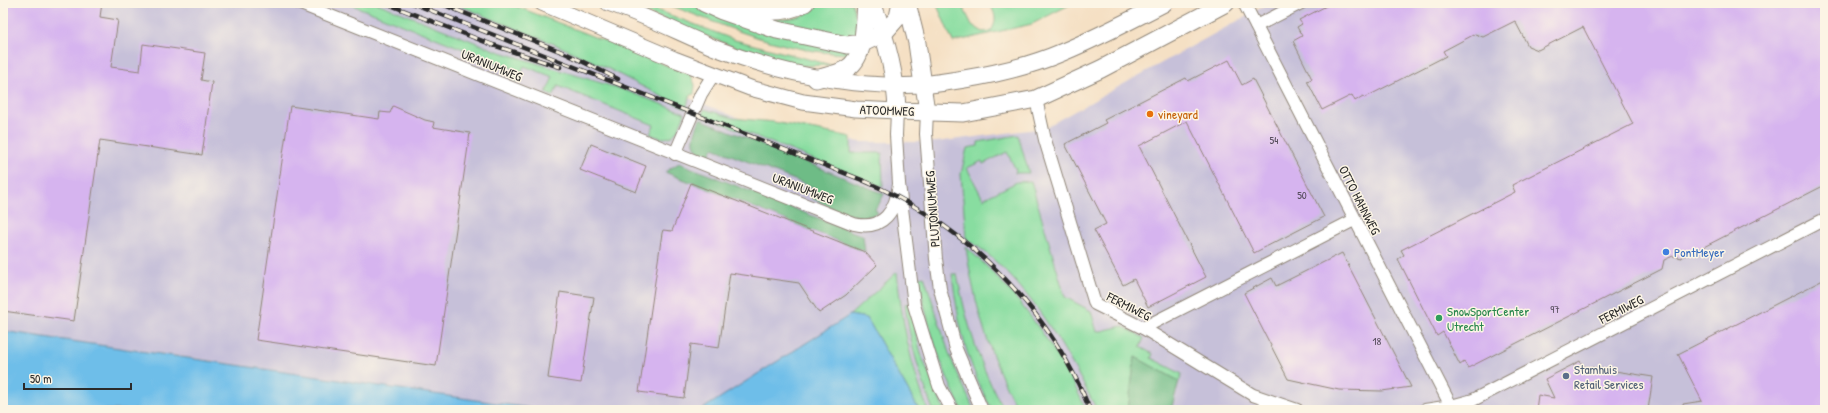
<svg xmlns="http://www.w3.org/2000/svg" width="1828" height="413" viewBox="0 0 1828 413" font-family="'Patrick Hand',sans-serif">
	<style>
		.industrial { fill: #c6c0d9 }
		.green { fill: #88dda0; stroke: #5a8466 }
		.forest { fill: #6ebc86; stroke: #4c7458 }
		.water { fill: #6ebee9; stroke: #4c748a }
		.building { fill: #d6b4ef }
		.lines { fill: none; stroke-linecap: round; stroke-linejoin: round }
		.minor-casing { stroke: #908678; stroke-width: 14 }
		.tertiary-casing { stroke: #908678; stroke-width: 17 }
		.secondary-casing { stroke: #908678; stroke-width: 19 }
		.minor { stroke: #fff; stroke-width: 12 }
		.tertiary { stroke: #fff; stroke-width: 15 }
		.secondary { stroke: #fff; stroke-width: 17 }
		.rail-casing { stroke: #2b2b2b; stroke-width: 4.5 }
		.rail { stroke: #fcf5e5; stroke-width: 3; stroke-dasharray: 9; stroke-linecap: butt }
		.food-dot { fill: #e8710a; stroke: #fcf5e5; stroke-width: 1.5 }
		.shop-dot { fill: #3f7fe0; stroke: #fcf5e5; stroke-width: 1.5 }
		.leisure-dot { fill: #2e9e5b; stroke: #fcf5e5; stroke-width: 1.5 }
		.service-dot { fill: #5c6f8a; stroke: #fcf5e5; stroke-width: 1.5 }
		.labels { text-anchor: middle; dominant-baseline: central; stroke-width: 3; stroke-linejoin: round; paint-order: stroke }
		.number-label { font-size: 11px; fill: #564d5c }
		.street-label { font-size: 13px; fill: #2b2b2b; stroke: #fcf5e5 }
		.food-label { font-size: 13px; fill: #c56008; stroke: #fcf5e5; text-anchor: start }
		.shop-label { font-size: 13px; fill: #366cbe; stroke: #fcf5e5; text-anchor: start }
		.leisure-label { font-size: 13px; fill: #27864d; stroke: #fcf5e5; text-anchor: start }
		.service-label { font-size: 13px; fill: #4e5e75; stroke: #fcf5e5; text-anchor: start }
	</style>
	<rect width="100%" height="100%" fill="#fcf5e5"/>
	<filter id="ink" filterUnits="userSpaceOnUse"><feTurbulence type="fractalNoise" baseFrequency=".025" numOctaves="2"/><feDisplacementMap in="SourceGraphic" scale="8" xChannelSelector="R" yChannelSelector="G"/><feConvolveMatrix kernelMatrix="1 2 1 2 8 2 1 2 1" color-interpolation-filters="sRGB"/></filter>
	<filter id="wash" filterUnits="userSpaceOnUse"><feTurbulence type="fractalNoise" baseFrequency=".012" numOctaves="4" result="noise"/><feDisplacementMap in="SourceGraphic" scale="16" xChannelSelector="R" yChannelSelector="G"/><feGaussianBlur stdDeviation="0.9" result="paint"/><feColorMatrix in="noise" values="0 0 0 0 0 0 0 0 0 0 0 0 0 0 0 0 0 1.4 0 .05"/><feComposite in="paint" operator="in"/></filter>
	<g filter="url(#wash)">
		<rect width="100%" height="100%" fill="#f5e0c4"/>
		<polygon class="industrial" points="3,3 452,3 736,117 794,133 862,142 936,142 1044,128 1270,3 1825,3 1825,410 919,410 867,318 850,315 701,410 530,410 207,360 3,331"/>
		<g class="green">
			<path d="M347 3H377L497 51 624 90 685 113C677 134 673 144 650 134L654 125 558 86 553 96 546 93 553 77 524 66 518 82 510 79 514 69Z"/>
			<polygon points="453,3 508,3 691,75 695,85 694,94 690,95 686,109 607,68 559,46"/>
			<polygon points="622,3 639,3 735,40 831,65 801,66 732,46"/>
			<path d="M664 3H689L752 28 854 49 850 54C785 53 725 26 664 3Z"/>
			<path d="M821 3H852L857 20 858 40H845L758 16C782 21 802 21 821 3Z"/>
			<path d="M936 3H961L972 25 983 32 991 31C998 20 995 13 989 3H1073L1032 24 953 42Z"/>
			<polygon points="704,109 733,118 774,122 851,137 851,153 882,153 883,187 702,115"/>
			<path d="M1018 135 1029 173H1015L1016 170 1007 152 983 164 982 161 967 168 983 199 1017 182 1031 181 1065 297 1091 311 1097 332 1122 326 1144 338 1140 347 1153 354 1151 358 1182 374 1179 381 1135 357 1128 410H1097C1069 356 1039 300 993 259 985 251 975 245 966 238L961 174 967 148 978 146V142Z"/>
			<path d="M966 247C1006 282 1037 321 1064 367 1072 381 1080 395 1086 410H1018C990 359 974 304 966 247Z"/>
			<path d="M897 272C902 322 910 364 928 410H919L867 318 850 315Z"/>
			<path d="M952 274H957C966 322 980 367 1004 410H992C966 361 959 329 952 274Z"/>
			<path d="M924 276 950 356 974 410H962C941 368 926 323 919 277Z"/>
			<path d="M908 303 922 357 944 410H933C920 375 909 341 905 304Z"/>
		</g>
		<g class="forest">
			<path d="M700 119 884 194 879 204 875 209 878 213C857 224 830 206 811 198L815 188 713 148 708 158C688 147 693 138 700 119Z"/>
			<polygon points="679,163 863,236 865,252 665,172"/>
			<polygon points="1135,357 1179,381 1171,410 1128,410"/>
		</g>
		<g class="water">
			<polygon points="850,315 867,318 919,410 701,410"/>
			<polygon points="3,331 544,410 3,410"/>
		</g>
		<g id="blocks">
			<g class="building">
				<polygon points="3,3 102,3 100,17 118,20 111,67 140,71 143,44 205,53 201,80 212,82 202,155 100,140 74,321 3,311"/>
				<polygon points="1332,3 1825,3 1825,185 1690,254 1683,256 1682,258 1673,256 1664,260 1662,269 1468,368 1464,362 1460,365 1443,332 1437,336 1398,259 1404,255 1401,250 1515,192 1512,185 1633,124 1583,27 1538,50 1528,46 1515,21 1483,37 1475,34 1443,51 1446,56 1364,98 1363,96 1355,101 1352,95 1322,110 1307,81 1312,79 1293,41 1302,36 1297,27 1302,24 1299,20"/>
				<polygon points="1229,60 1242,85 1253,79 1324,217 1254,253 1187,121 1139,146 1206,277 1148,307 1134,279 1123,285 1094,230 1106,224 1065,144 1106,123 1104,120 1186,78 1188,81"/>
				<polygon points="290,106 379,119 380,112 390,113 393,106 425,120 434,122 433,127 470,133 436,366 256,340"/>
				<polygon points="591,144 646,166 636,192 580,170"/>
				<polygon points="691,183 865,252 877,265 846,295 819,313 799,283 730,273 719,348 691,344 684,398 639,392 662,233 663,230 672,231"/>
				<polygon points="1342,253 1356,280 1411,387 1382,391 1339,390 1288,379 1244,293 1272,278 1276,286"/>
				<polygon points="1825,279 1825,410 1684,410 1683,404 1702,401 1678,354"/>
				<polygon points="560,292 594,297 581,383 548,378"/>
				<polygon points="1580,361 1583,366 1653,377 1648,410 1536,410 1538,395 1554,398 1545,379"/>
			</g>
		</g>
	</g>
	<g filter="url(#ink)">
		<use href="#blocks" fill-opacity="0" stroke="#908678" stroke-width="1"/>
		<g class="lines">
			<g class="minor-casing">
				<g id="minor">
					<path d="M298 3 854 224C884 231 896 210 899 184"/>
					<polyline points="1244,3 1453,410"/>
					<polyline points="1256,26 1301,3"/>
					<polyline points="1036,99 1045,140 1095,304 1143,328 1253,395 1297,410"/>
					<polyline points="897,111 896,135 899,184 914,305 939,386 952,410"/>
					<polyline points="927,111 926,134 936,259 940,289 956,349 982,410"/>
					<polyline points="675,154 701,94 713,75"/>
					<polyline points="1143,328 1354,220"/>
					<polyline points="1425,410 1451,406 1473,400 1825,219"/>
				</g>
			</g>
			<g class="tertiary-casing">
				<g id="tertiary">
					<polyline points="542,3 674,59 750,88 803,102 856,109 897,111"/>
					<path d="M608 3C645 15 679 33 715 48 782 74 851 88 923 85L927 111"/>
				</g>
			</g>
			<g class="secondary-casing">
				<g id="secondary">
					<polyline points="704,3 722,11 777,30 847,45 863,43 884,33 898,17 901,3"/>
					<path d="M733 3C757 12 781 16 805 3"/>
					<path d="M872 3C886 38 896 73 897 111L963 113 1036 99 1101 69 1226 3"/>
					<path d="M907 3 917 43 923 85C970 79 1019 71 1063 52 1097 38 1131 20 1164 3"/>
					<path d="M816 79C826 76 838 74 846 69 866 58 864 23 866 3"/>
				</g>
			</g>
			<use href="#minor" class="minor"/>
			<use href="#tertiary" class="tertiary"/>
			<use href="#secondary" class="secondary"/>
			<g class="rail-casing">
				<g id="rail">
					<polyline points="385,3 493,45 560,67"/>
					<path d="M412 3 862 180C964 223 1049 307 1090 410"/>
					<polyline points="439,3 567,54 618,79"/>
				</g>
			</g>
			<use href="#rail" class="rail"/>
		</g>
	</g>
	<circle class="food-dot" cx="1150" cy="114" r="4"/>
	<circle class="shop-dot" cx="1666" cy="252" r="4"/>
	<circle class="leisure-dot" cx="1439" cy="318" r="4"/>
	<circle class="service-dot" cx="1566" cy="376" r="4"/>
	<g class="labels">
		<g class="number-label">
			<text x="1274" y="140">54</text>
			<text x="1302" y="195">50</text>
			<text x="1555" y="309">97</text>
			<text x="1377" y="341">18</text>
		</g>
		<g class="street-label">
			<text transform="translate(492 65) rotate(22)">URANIUMWEG</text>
			<text transform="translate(887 110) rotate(2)">ATOOMWEG</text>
			<text transform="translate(803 188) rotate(21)">URANIUMWEG</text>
			<text transform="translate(1360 200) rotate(63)">OTTO HAHNWEG</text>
			<text transform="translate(932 209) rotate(-94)">PLUTONIUMWEG</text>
			<text transform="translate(1129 306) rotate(27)">FERMIWEG</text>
			<text transform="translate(1621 309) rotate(-27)">FERMIWEG</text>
		</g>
		<g class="food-label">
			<text x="1158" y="114">vineyard</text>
		</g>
		<g class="shop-label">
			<text x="1674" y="252">PontMeyer</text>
		</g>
		<g class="leisure-label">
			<text x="1447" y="311">SnowSportCenter<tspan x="1447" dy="15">Utrecht</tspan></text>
		</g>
		<g class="service-label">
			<text x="1574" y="369">Stamhuis<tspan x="1574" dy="15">Retail Services</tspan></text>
		</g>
	</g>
	<rect width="1828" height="413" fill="none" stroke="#fcf5e5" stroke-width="16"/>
	<path d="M24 383v6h107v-6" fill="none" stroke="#2b2b2b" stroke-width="2"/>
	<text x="30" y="383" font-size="12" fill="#2b2b2b" stroke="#fcf5e5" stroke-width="3" paint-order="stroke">50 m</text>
</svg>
